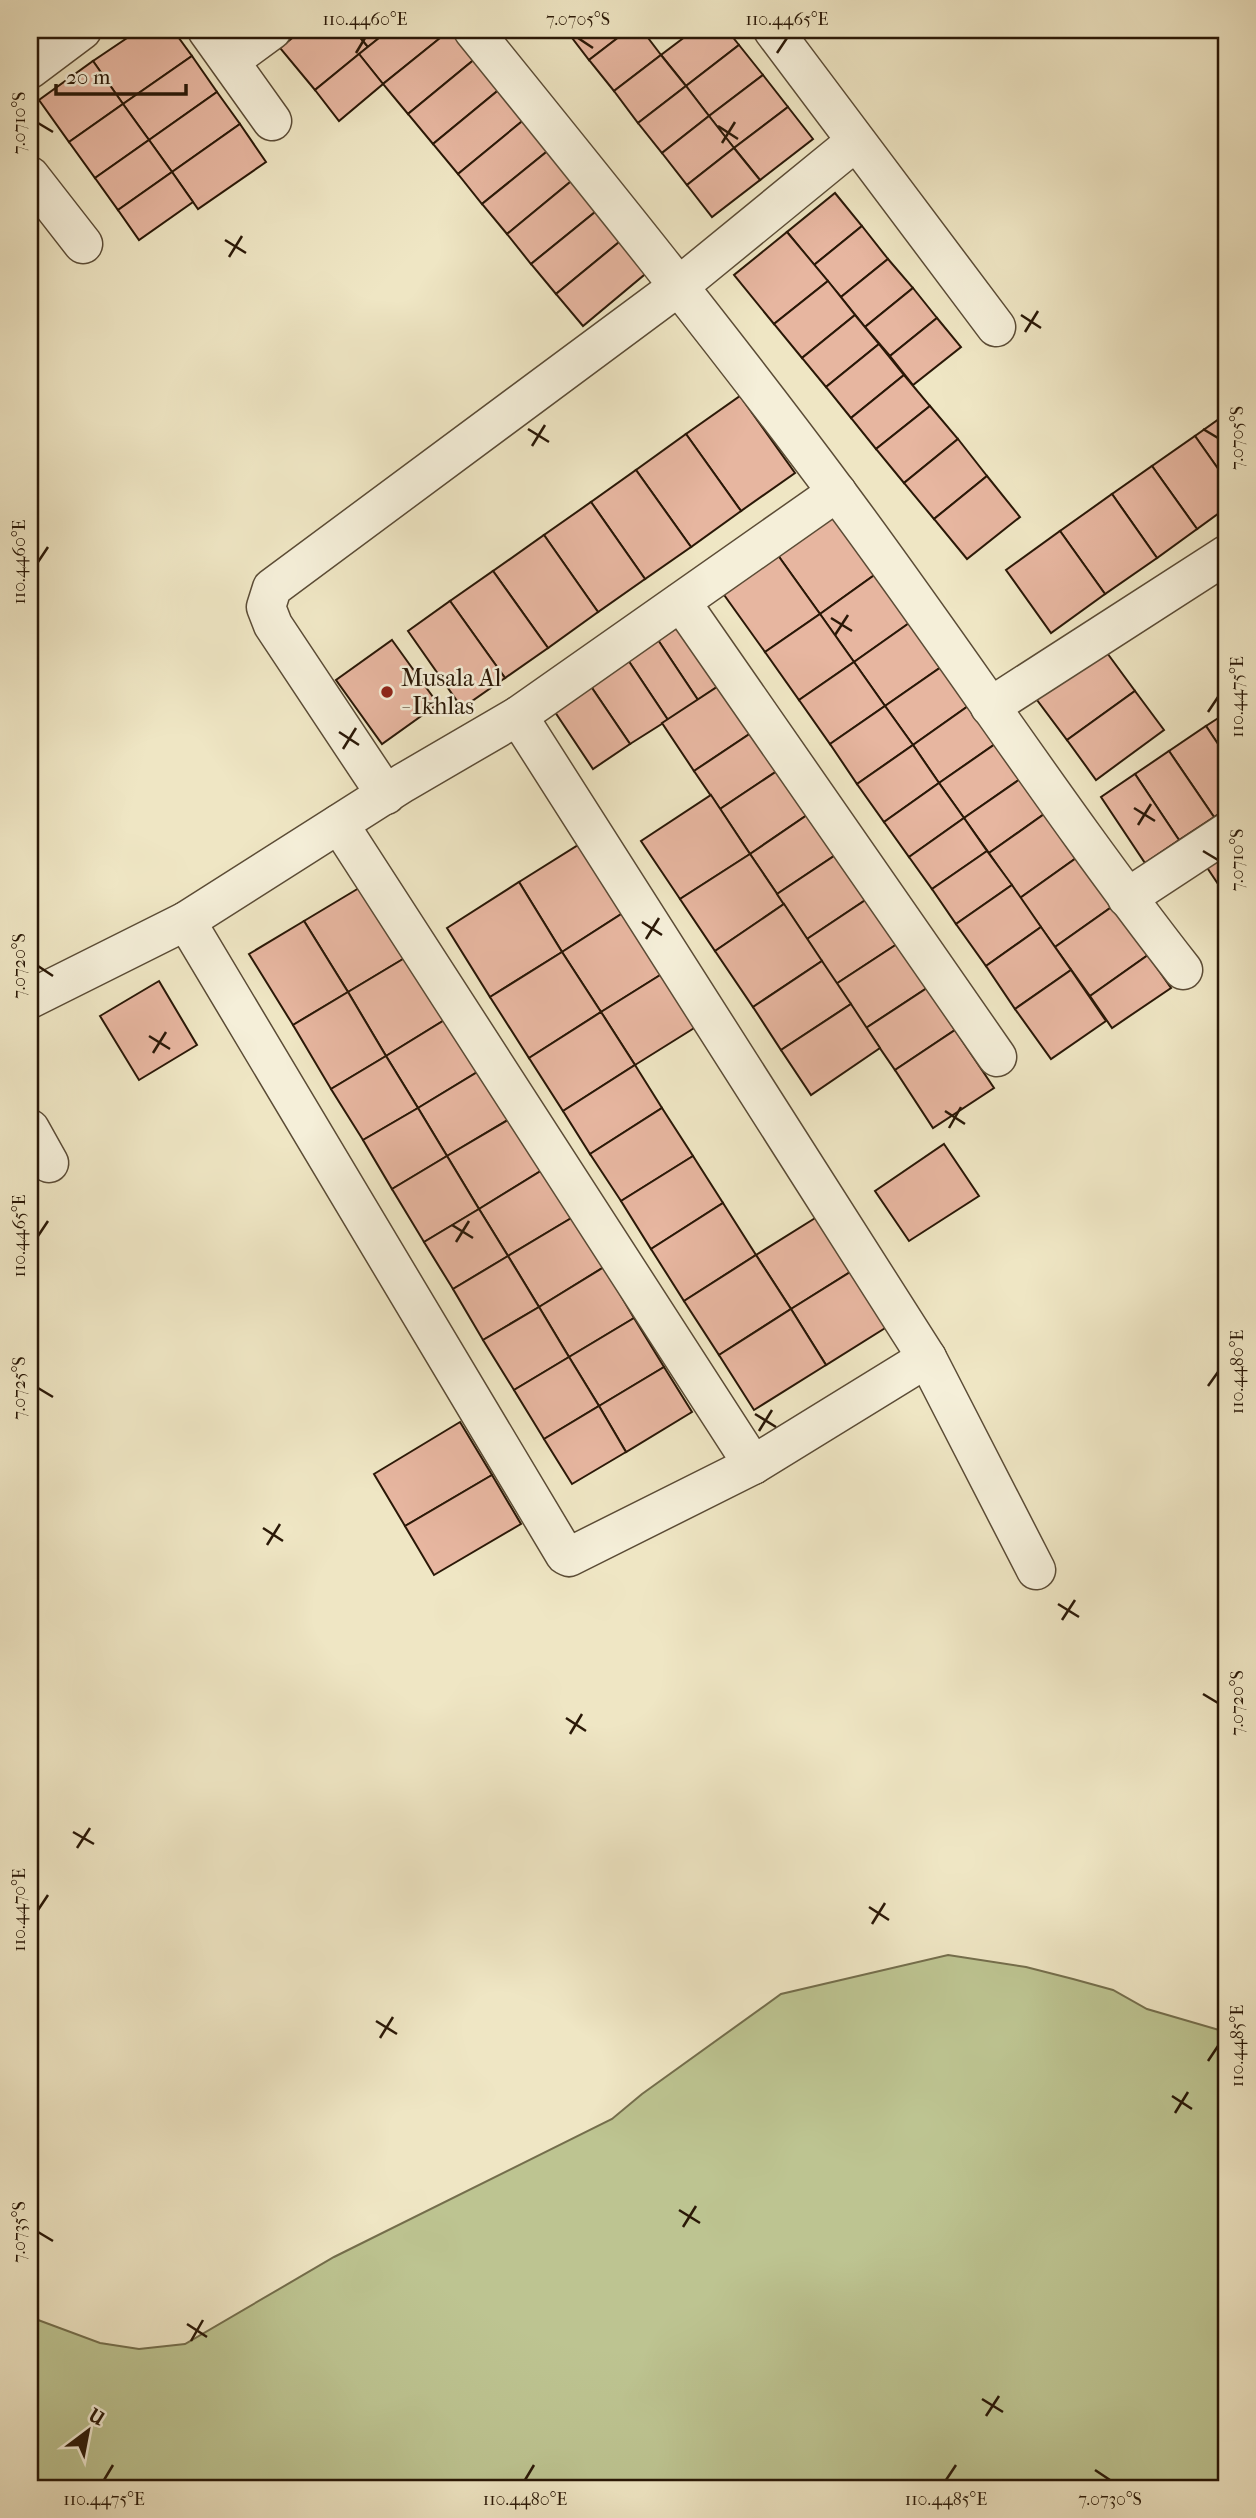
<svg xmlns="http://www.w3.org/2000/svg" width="1256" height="2518" viewBox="0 0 1256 2518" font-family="'IM FELL French Canon',serif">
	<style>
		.green { fill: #bdc491; stroke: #746e4c; stroke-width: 2 }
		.building { fill: #e7b6a0; stroke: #2a1807; stroke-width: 2 }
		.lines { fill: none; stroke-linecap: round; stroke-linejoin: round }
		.street-casing { stroke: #5b4c36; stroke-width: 41 }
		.street { stroke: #f5efd9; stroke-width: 38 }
		.ticks { fill: none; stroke: #2a1807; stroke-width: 2.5 }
		.poi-dot { fill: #8f2418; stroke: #f5efd9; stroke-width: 2.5 }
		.labels { text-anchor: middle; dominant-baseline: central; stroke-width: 5; stroke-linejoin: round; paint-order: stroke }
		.poi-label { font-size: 24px; fill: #2a1807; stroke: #f5efd9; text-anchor: start }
		.neatline { fill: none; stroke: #2a1807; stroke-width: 2.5 }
		.ticks-label { font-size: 18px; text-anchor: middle; fill: #2a1807 }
	</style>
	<rect width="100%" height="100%" fill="#efe6c4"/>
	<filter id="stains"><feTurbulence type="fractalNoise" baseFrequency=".00286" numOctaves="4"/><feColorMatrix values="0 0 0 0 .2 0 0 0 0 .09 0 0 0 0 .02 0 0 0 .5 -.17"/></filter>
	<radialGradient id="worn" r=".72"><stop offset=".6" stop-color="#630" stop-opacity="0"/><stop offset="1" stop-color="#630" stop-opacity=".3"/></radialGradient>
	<polygon class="green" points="948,1955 1026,1967 1073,1979 1113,1990 1147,2009 1226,2032 1226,2488 30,2488 30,2317 100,2343 139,2349 185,2344 334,2257 612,2119 642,2094 781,1994"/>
	<g class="building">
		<polygon points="30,30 49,30 30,44"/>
		<polygon points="139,30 173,30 192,56 123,104 93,61"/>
		<polygon points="302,30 354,30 368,47 315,90 280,48"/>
		<polygon points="354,30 389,30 368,47"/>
		<polygon points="389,30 450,30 383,84 359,54"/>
		<polygon points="450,30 476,58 408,114 383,84"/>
		<polygon points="566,30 628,30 589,60"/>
		<polygon points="628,30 642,30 661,55 614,91 589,60"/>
		<polygon points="694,30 727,30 739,45 686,86 661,55"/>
		<polygon points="739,45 763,75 709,116 686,86"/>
		<polygon points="359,54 383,84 339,121 315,90"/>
		<polygon points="661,55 686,86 638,123 614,91"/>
		<polygon points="192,56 217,92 149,140 123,104"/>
		<polygon points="476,58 501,88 433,144 408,114"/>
		<polygon points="93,61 123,104 69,142 39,100"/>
		<polygon points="763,75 788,107 734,148 709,116"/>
		<polygon points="686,86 709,116 662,153 638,123"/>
		<polygon points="501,88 526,118 458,174 433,144"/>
		<polygon points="217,92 240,124 172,172 149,140"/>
		<polygon points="123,104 149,140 95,178 69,142"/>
		<polygon points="788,107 813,139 760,180 734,148"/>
		<polygon points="709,116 734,148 687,185 662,153"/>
		<polygon points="526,118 550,149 482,204 458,174"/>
		<polygon points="240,124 266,162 198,209 172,172"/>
		<polygon points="149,140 172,172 118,210 95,178"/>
		<polygon points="734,148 760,180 712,217 687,185"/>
		<polygon points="550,149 575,178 507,234 482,204"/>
		<polygon points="172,172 193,202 139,240 118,210"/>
		<polygon points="575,178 600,208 531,264 507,234"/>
		<polygon points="835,193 862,226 814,265 787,232"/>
		<polygon points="600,208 624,238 556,294 531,264"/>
		<polygon points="862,226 888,259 841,297 814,265"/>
		<polygon points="787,232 828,281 774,324 734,275"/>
		<polygon points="624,238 650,270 583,326 556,294"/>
		<polygon points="888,259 913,288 865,327 841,297"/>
		<polygon points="828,281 855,315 802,358 774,324"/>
		<polygon points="913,288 937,318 890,356 865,327"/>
		<polygon points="855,315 879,344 826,387 802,358"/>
		<polygon points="937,318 961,347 913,385 890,356"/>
		<polygon points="879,344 904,375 851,418 826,387"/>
		<polygon points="904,375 930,406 876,449 851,418"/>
		<polygon points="740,396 795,473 741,511 686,434"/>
		<polygon points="930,406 958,439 904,483 876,449"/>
		<polygon points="1226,414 1226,480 1195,436"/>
		<polygon points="686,434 741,511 691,547 636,470"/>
		<polygon points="1195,436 1226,480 1226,508 1197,529 1152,466"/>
		<polygon points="958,439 987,476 934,519 904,483"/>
		<polygon points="1152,466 1197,529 1157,558 1112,494"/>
		<polygon points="636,470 691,547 645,579 591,502"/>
		<polygon points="987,476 1020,517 967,559 934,519"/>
		<polygon points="1112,494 1157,558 1105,594 1060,531"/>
		<polygon points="591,502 645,579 598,612 544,535"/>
		<polygon points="838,511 880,571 820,614 777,554"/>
		<polygon points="1060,531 1105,594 1051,633 1006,570"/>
		<polygon points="544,535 598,612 548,648 493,571"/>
		<polygon points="777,554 820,614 765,652 722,592"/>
		<polygon points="493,571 548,648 505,678 450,601"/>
		<polygon points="880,571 914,620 854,662 820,614"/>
		<polygon points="450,601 505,678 462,708 408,631"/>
		<polygon points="820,614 854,662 799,700 765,652"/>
		<polygon points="690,620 729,679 698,700 658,640"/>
		<polygon points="912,621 944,665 885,706 854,662"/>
		<polygon points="392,640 438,704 382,744 336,680"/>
		<polygon points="658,640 698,700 668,720 628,660"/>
		<polygon points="1102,646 1135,691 1067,740 1034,696"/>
		<polygon points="628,660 668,720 630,744 590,685"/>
		<polygon points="854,662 885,706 830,744 799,700"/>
		<polygon points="944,665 971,704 913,745 885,706"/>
		<polygon points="723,683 754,731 694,771 662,723"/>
		<polygon points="590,685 630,744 593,769 553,709"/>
		<polygon points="1135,691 1164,730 1096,780 1067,740"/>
		<polygon points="971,704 998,742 939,783 913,745"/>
		<polygon points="885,706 913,745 857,784 830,744"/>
		<polygon points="1226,713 1226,756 1206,726"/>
		<polygon points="1206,726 1226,756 1226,809 1214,817 1169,751"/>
		<polygon points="754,731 780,769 720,809 694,771"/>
		<polygon points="998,742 1023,777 964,818 939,783"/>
		<polygon points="913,745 939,783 884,822 857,784"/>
		<polygon points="1169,751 1214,817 1179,840 1135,774"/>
		<polygon points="780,769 810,813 750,854 720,809"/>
		<polygon points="1135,774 1179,840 1145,863 1101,797"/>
		<polygon points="1023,777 1047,812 989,853 964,818"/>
		<polygon points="939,783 964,818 909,857 884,822"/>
		<polygon points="711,795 750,854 680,899 641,841"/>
		<polygon points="1047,812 1079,856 1020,898 989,853"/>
		<polygon points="810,813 837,854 777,894 750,854"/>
		<polygon points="964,818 987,851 932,889 909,857"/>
		<polygon points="583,842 626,911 562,952 519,882"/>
		<polygon points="987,851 1012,885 956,924 932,889"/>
		<polygon points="1226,852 1226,896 1206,866"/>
		<polygon points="750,854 784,904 715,951 680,899"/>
		<polygon points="837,854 867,899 807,939 777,894"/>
		<polygon points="1079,856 1113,906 1055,947 1020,898"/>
		<polygon points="369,882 413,953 348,992 304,921"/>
		<polygon points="519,882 562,952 490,997 447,928"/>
		<polygon points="1012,885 1041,927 986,966 956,924"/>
		<polygon points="867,899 897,944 836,984 807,939"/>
		<polygon points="784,904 822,961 753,1007 715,951"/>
		<polygon points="1113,906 1148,955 1090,996 1055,947"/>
		<polygon points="626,911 665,972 601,1012 562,952"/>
		<polygon points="304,921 348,992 293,1025 249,954"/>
		<polygon points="1041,927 1071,970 1015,1009 986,966"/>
		<polygon points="897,944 927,988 866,1028 836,984"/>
		<polygon points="562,952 601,1012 529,1058 490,997"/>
		<polygon points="413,953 451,1016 386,1056 348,992"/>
		<polygon points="1148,955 1171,988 1112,1028 1090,996"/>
		<polygon points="822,961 851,1004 781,1050 753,1007"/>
		<polygon points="1071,970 1106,1021 1051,1059 1015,1009"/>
		<polygon points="665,972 699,1025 635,1065 601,1012"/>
		<polygon points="159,981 197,1045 139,1080 100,1016"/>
		<polygon points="927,988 955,1030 895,1070 866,1028"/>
		<polygon points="348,992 386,1056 331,1089 293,1025"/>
		<polygon points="851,1004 880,1048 811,1095 781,1050"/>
		<polygon points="601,1012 635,1065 563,1111 529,1058"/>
		<polygon points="451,1016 484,1068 418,1108 386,1056"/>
		<polygon points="955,1030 994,1088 933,1128 895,1070"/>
		<polygon points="386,1056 418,1108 363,1140 331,1089"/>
		<polygon points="635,1065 662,1108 590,1154 563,1111"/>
		<polygon points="484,1068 513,1117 447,1156 418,1108"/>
		<polygon points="418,1108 447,1156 392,1189 363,1140"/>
		<polygon points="662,1108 693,1156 621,1201 590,1154"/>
		<polygon points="513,1117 544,1169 479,1209 447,1156"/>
		<polygon points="944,1144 979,1196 909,1241 875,1191"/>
		<polygon points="447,1156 479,1209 424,1242 392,1189"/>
		<polygon points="693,1156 723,1203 651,1249 621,1201"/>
		<polygon points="544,1169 573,1217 508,1256 479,1209"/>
		<polygon points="723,1203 756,1255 684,1301 651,1249"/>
		<polygon points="479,1209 508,1256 453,1289 424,1242"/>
		<polygon points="820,1215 855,1269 791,1309 756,1255"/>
		<polygon points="573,1217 604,1267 539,1307 508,1256"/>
		<polygon points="756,1255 791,1309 719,1355 684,1301"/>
		<polygon points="508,1256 539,1307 483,1340 453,1289"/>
		<polygon points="604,1267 634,1318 569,1357 539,1307"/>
		<polygon points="855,1269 890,1325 826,1365 791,1309"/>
		<polygon points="539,1307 569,1357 514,1390 483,1340"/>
		<polygon points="791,1309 826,1365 754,1410 719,1355"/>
		<polygon points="634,1318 664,1367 599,1406 569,1357"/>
		<polygon points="569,1357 599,1406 544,1439 514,1390"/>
		<polygon points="664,1367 692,1412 626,1452 599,1406"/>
		<polygon points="599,1406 626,1452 572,1484 544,1439"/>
		<polygon points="460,1422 492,1475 405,1526 374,1474"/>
		<polygon points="492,1475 521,1524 434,1575 405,1526"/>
	</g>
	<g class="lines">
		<g class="street-casing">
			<g id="street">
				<polyline points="207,30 272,121"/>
				<path d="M473 30C596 182 719 334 836 491 954 649 1061 814 1183 970"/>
				<polyline points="773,30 996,327"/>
				<polyline points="231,60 272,30"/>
				<polyline points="30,69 82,30"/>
				<polyline points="30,176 83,244"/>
				<polyline points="681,602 997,1057"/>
				<polyline points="990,707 1226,555"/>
				<polyline points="518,716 927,1358 1036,1570"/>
				<polyline points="386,795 273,625 266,607 272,588 679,286 855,142"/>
				<polyline points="339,824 753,1465"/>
				<polyline points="1127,898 1226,833"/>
				<polyline points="186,921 565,1555 569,1557 753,1465 927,1358"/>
				<polyline points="30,999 186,921 403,783 518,716 837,492"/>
				<polyline points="30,1129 49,1163"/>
			</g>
		</g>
		<use href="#street" class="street"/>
	</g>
	<path class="ticks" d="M578 38 593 48M356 53 365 38M777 53 787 38M38 123 53 132M718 126 738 139M722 143 735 122M225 240 246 253M229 257 242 236M1021 315 1041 328M1025 332 1038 311M528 429 549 442M1203 429 1218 438M532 446 545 425M38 562 48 547M831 618 852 631M835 635 848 615M1208 712 1218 697M339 732 359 745M343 749 356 728M1134 808 1155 821M1138 825 1151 804M1203 851 1218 860M642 922 662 935M646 939 659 918M38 966 53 976M149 1036 170 1049M153 1053 166 1032M945 1111 965 1124M949 1128 961 1107M452 1225 473 1238M38 1236 48 1221M456 1242 469 1221M1208 1386 1218 1372M38 1388 53 1397M755 1414 776 1427M759 1431 772 1410M263 1528 283 1541M267 1545 280 1524M1058 1604 1079 1617M1062 1620 1075 1600M1203 1694 1218 1703M566 1718 586 1731M570 1734 582 1714M73 1832 94 1844M77 1848 90 1828M869 1907 889 1920M38 1910 48 1895M872 1924 885 1903M376 2021 397 2034M380 2038 393 2017M1208 2061 1218 2046M1172 2096 1192 2109M1175 2113 1188 2092M679 2210 700 2223M683 2227 696 2206M38 2232 53 2241M187 2324 207 2337M191 2341 203 2320M982 2399 1003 2412M986 2416 999 2396M1095 2470 1110 2480M104 2480 113 2465M525 2480 534 2465M946 2480 956 2465"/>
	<circle class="poi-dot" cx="387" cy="692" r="7"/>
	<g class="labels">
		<g class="poi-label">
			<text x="401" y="678">Musala Al<tspan x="401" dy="28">- Ikhlas</tspan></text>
		</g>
	</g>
	<rect width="1256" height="2518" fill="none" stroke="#efe6c4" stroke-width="77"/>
	<g transform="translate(88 2431) rotate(32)" stroke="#f5efd9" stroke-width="5" paint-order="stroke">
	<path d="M0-5L12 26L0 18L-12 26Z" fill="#2a1807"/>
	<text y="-10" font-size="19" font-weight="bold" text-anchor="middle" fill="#2a1807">U</text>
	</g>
	<path d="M56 84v10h130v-10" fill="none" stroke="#2a1807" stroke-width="3.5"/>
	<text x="66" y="84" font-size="21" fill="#2a1807" stroke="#f5efd9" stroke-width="5" paint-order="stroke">20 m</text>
	<rect x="38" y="38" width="1180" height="2442" class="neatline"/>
	<g class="ticks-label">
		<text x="365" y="25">110.4460°E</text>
		<text x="578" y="25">7.0705°S</text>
		<text x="787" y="25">110.4465°E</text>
		<text transform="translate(19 123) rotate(-90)" y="6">7.0710°S</text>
		<text transform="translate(1237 438) rotate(-90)" y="6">7.0705°S</text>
		<text transform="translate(19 562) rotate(-90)" y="6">110.4460°E</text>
		<text transform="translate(1237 697) rotate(-90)" y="6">110.4475°E</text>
		<text transform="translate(1237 860) rotate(-90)" y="6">7.0710°S</text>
		<text transform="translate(19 966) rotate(-90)" y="6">7.0720°S</text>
		<text transform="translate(19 1236) rotate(-90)" y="6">110.4465°E</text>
		<text transform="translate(1237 1372) rotate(-90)" y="6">110.4480°E</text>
		<text transform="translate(19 1388) rotate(-90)" y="6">7.0725°S</text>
		<text transform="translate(1237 1703) rotate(-90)" y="6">7.0720°S</text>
		<text transform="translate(19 1910) rotate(-90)" y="6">110.4470°E</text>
		<text transform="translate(1237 2046) rotate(-90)" y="6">110.4485°E</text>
		<text transform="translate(19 2232) rotate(-90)" y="6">7.0735°S</text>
		<text x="104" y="2505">110.4475°E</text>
		<text x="525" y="2505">110.4480°E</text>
		<text x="946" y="2505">110.4485°E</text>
		<text x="1110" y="2505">7.0730°S</text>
	</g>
	<rect width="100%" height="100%" filter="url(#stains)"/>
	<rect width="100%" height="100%" fill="url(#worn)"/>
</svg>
